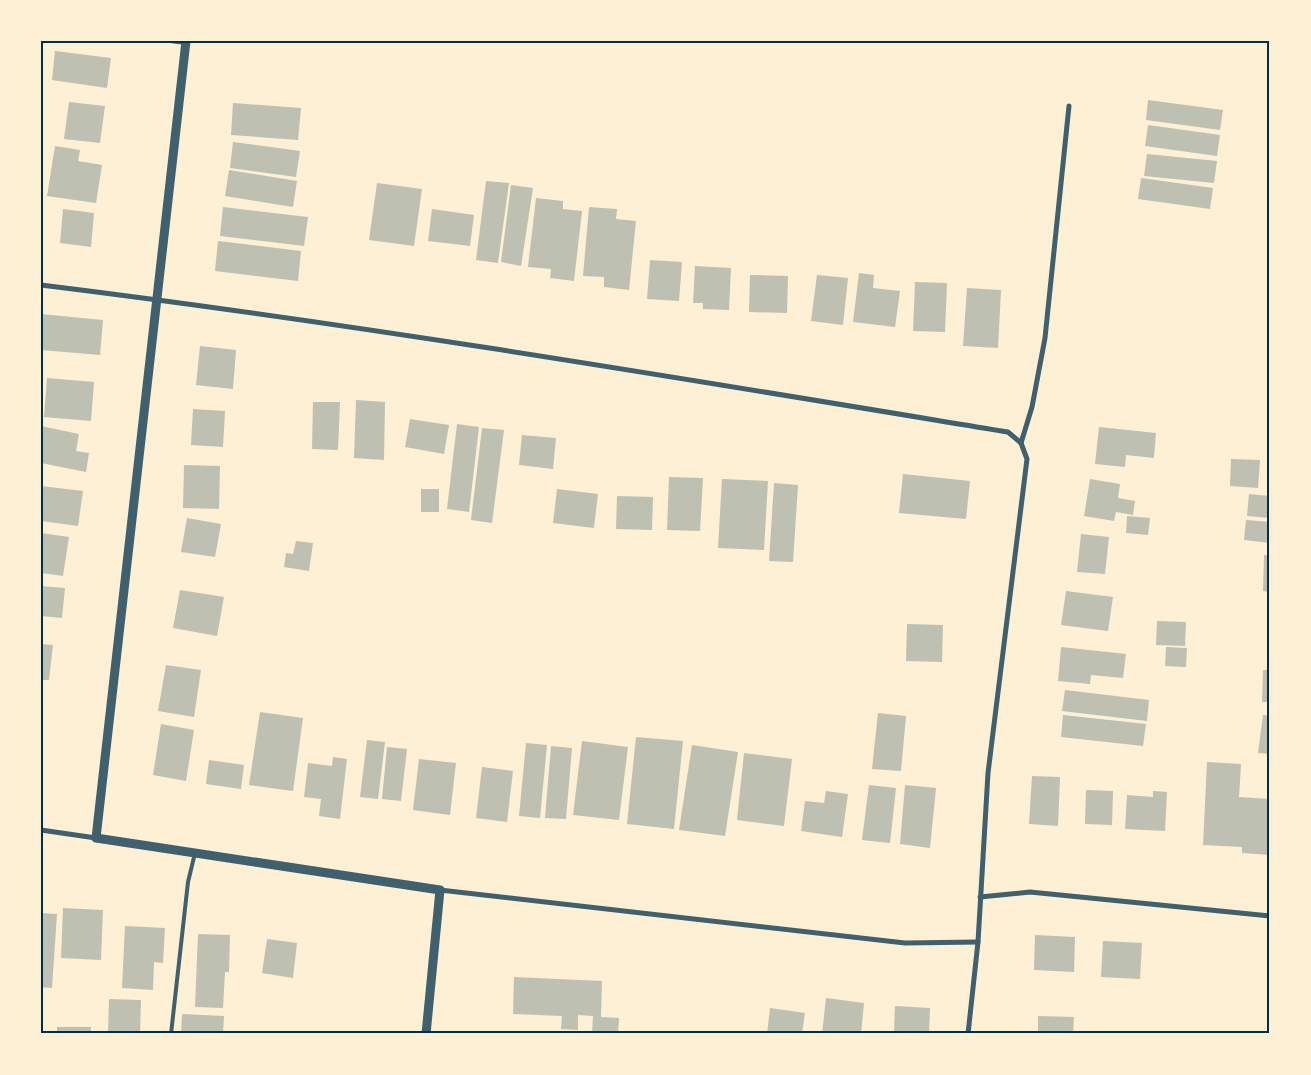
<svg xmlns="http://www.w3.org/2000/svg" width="1311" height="1075" viewBox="0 0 1311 1075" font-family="Poppins,sans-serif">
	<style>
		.building { fill: #bec0b2 }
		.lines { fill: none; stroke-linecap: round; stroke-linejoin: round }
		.service { stroke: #3f606c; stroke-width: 4 }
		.minor { stroke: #3f606c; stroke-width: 5 }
		.tertiary { stroke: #3f606c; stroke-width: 9 }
		.neatline { fill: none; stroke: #003049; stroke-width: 2 }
	</style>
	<rect width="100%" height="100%" fill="#fdf0d5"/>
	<g class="building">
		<polygon points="55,51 111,58 107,88 52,80"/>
		<polygon points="1148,100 1223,110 1220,130 1146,120"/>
		<polygon points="69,102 105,106 100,143 64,139"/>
		<polygon points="233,103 301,108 298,140 231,135"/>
		<polygon points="1148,125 1220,135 1217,156 1145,146"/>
		<polygon points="233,142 300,151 296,177 230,168"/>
		<polygon points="55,146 80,150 78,161 102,165 96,203 47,196"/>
		<polygon points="1147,154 1217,161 1214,183 1144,176"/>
		<polygon points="229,170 297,181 293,207 225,196"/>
		<polygon points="1141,178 1213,188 1210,209 1138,199"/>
		<polygon points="486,181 509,183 498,263 476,260"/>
		<polygon points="377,183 422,189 414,246 369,240"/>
		<polygon points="511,185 533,188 521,266 501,262"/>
		<polygon points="536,198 563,201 563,209 582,211 574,281 550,278 551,269 528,267"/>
		<polygon points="223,207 308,217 304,246 220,236"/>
		<polygon points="589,207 617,209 616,219 636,221 629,290 604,287 604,277 583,276"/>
		<polygon points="63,209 94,213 91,247 60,243"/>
		<polygon points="432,209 474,215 470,246 428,241"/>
		<polygon points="218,241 301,251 298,281 215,271"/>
		<polygon points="650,260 682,262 679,301 647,299"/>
		<polygon points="695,266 731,268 729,310 703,309 703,303 693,303"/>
		<polygon points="859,273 874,275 873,288 900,291 895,327 853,322"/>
		<polygon points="750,275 788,276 787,313 749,312"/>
		<polygon points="817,275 848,278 843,325 811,321"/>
		<polygon points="915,282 947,283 945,332 913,331"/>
		<polygon points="967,288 1001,290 998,348 963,346"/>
		<polygon points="41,314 103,320 100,355 41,350"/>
		<polygon points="200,346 236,350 233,389 196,385"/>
		<polygon points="47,378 94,382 91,421 44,417"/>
		<polygon points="356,400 385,402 384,460 354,458"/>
		<polygon points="313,402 340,402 338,450 312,449"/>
		<polygon points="193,409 225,411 223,447 191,445"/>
		<polygon points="410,419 449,425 444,454 405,447"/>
		<polygon points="457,424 479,427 469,512 447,509"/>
		<polygon points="41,426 79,434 76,451 89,453 86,472 41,463"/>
		<polygon points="1099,427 1156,433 1154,458 1126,455 1125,467 1095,464"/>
		<polygon points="482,428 504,430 492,523 471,520"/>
		<polygon points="522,435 556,438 553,469 519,465"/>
		<polygon points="1231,459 1260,460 1258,488 1230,486"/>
		<polygon points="184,465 220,466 219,509 183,508"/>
		<polygon points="903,474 970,481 966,519 899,513"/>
		<polygon points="669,477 703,478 700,531 667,530"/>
		<polygon points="722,479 768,481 764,550 718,548"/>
		<polygon points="1090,479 1120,484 1118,498 1135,501 1133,515 1116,512 1114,521 1084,516"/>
		<polygon points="774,483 798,485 793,562 769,561"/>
		<polygon points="41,486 83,491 78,526 41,521"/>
		<rect x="421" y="489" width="18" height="23"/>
		<polygon points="557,489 598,494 594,528 553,523"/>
		<polygon points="1249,494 1270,496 1270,518 1247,516"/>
		<polygon points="617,496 653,497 652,530 616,529"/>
		<polygon points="1127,516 1150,518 1148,535 1126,533"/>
		<polygon points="187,518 221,524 215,557 181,552"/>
		<polygon points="1246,520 1270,522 1270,543 1244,540"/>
		<polygon points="41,533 69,537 63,576 41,573"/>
		<polygon points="1081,534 1109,537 1105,574 1077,572"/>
		<polygon points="296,541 313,543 309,571 284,567 286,553 293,554"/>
		<polygon points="1264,555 1270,555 1270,592 1263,591"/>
		<polygon points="41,586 65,588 62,618 41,616"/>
		<polygon points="180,590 224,597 217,636 173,628"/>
		<polygon points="1066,591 1113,597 1108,631 1061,625"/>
		<polygon points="1157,621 1186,622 1185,646 1156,645"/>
		<polygon points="907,624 943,625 942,662 906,661"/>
		<polygon points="41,644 53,645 49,680 41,680"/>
		<polygon points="1061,647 1126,654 1123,678 1091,675 1090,684 1058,681"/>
		<polygon points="1166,647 1187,648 1186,667 1165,666"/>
		<polygon points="166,665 201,670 194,717 158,711"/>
		<polygon points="1263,670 1270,670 1270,702 1262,702"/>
		<polygon points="1065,690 1149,700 1147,721 1062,711"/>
		<polygon points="260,712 303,718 293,791 249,785"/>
		<polygon points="878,713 906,716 901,771 872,769"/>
		<polygon points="1063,715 1146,724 1143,746 1061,737"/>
		<polygon points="1263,715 1270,716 1270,754 1258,753"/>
		<polygon points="161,724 194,730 186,781 153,775"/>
		<polygon points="636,737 683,741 674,829 627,824"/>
		<polygon points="367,740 385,742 378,799 360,797"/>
		<polygon points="582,741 628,747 619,820 573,815"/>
		<polygon points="526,743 547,745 540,818 519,816"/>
		<polygon points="692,745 738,752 725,836 679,830"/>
		<polygon points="551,746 572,748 566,819 545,818"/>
		<polygon points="387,747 407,749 401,801 382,799"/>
		<polygon points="744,753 792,759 784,826 737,820"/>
		<polygon points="333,757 347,759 340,819 319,816 321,799 304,797 308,763 332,766"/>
		<polygon points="419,759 456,763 450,815 413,810"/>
		<polygon points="209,760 244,765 241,789 206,784"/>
		<polygon points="1207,762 1241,764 1239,797 1270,799 1270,855 1242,853 1242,847 1203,845"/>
		<polygon points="482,767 513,771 507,822 476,818"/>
		<polygon points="1032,776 1060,777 1058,826 1029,824"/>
		<polygon points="869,785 896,788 890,843 862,840"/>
		<polygon points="905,785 936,788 930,848 900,844"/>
		<polygon points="1086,790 1113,791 1112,825 1085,824"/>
		<polygon points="826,791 848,794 842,837 801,831 805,801 824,803"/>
		<polygon points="1153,791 1167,792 1165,831 1125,829 1127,795 1153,797"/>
		<polygon points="63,908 103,910 101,960 61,958"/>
		<polygon points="41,913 57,914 52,988 41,987"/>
		<polygon points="125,926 165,928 163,963 154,962 153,990 122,988"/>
		<polygon points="198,934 230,935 229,972 225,972 223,1008 195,1007"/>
		<polygon points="1035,935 1075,937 1074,972 1034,970"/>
		<polygon points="267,939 297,943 293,978 262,973"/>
		<polygon points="1103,941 1142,943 1140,979 1101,977"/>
		<polygon points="514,977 602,981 601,1017 619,1018 618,1034 592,1034 593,1016 578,1015 578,1030 561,1029 562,1016 513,1014"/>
		<polygon points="826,998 864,1003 861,1034 822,1034"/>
		<polygon points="109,999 141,1000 140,1034 108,1034"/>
		<polygon points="895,1006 930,1008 929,1034 894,1034"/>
		<polygon points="770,1008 805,1013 802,1034 767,1034"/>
		<polygon points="182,1014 224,1016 223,1034 181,1034"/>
		<polygon points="1038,1016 1074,1017 1073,1034 1038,1034"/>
		<rect x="57" y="1027" width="34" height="7"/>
	</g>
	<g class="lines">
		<g class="service">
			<polyline points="170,41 186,43"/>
			<polyline points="171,1034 188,882 195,853"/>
		</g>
		<g class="minor">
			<path d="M41 285C365 325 686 379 1008 432L1021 443 1027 459 988 773 978 942 968 1034"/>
			<polyline points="1021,443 1032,407 1045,338 1069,106"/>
			<polyline points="41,830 96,838"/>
			<polyline points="440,890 905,943 978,942"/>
			<polyline points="980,897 1030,892 1270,916"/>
		</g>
		<polyline class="tertiary" points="186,41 96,838 440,890 426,1034"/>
	</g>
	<rect width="1311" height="1075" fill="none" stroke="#fdf0d5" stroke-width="85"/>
	<rect x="42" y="42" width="1226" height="990" class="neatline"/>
</svg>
